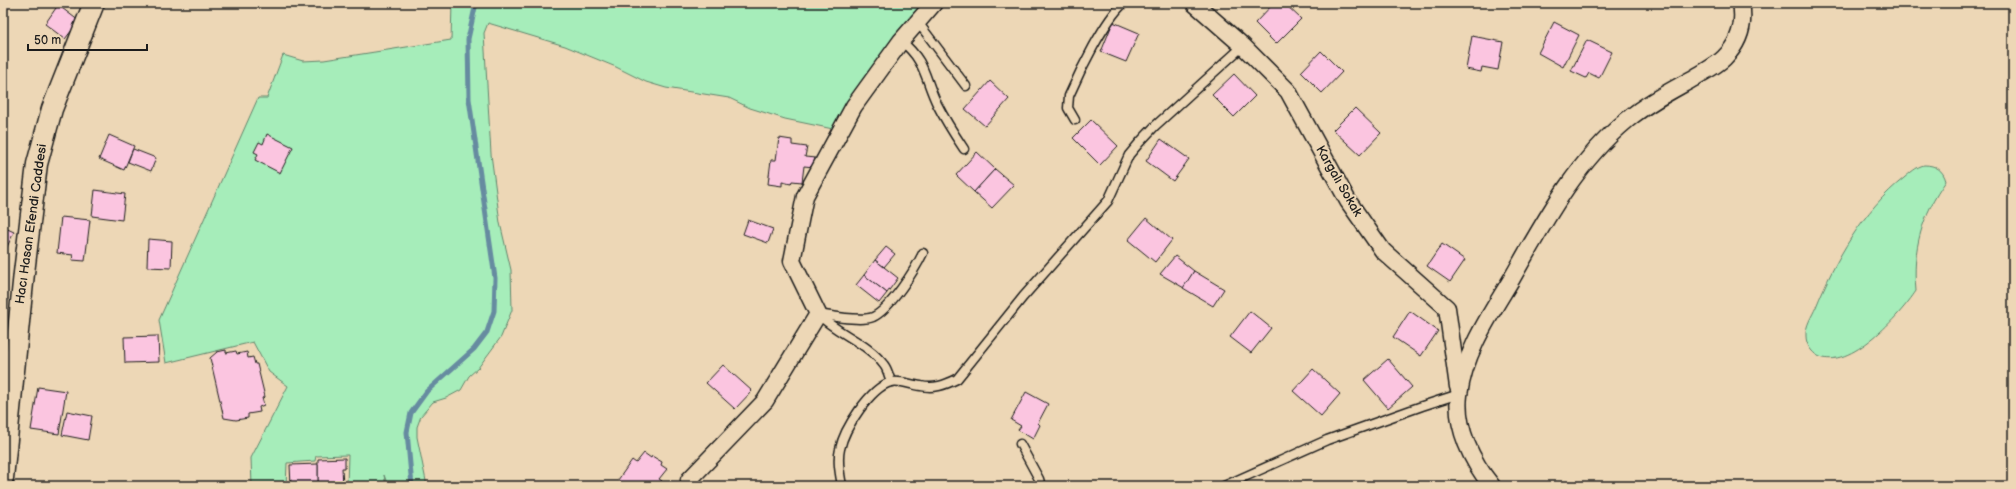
<svg xmlns="http://www.w3.org/2000/svg" width="2016" height="489" viewBox="0 0 2016 489" font-family="'Balsamiq Sans',sans-serif">
	<style>
		.green { fill: #a6edba; stroke: #61846b }
		.lines { fill: none; stroke-linecap: round; stroke-linejoin: round }
		.stream { stroke: #668ba0; stroke-width: 5 }
		.building { fill: #fbc5e0; stroke: #1c1c1c }
		.service-casing { stroke: #1c1c1c; stroke-width: 11 }
		.minor-casing { stroke: #1c1c1c; stroke-width: 19 }
		.tertiary-casing { stroke: #1c1c1c; stroke-width: 23 }
		.service { stroke: #edd7b6; stroke-width: 8 }
		.minor { stroke: #edd7b6; stroke-width: 16 }
		.tertiary { stroke: #edd7b6; stroke-width: 20 }
		.labels { text-anchor: middle; dominant-baseline: central; stroke-width: 4; stroke-linejoin: round; paint-order: stroke }
		.street-label { font-size: 13px; fill: #1c1c1c; stroke: #edd7b6 }
	</style>
	<rect width="100%" height="100%" fill="#edd7b6"/>
	<filter id="ink" filterUnits="userSpaceOnUse"><feTurbulence type="fractalNoise" baseFrequency=".025" numOctaves="2"/><feDisplacementMap in="SourceGraphic" scale="8" xChannelSelector="R" yChannelSelector="G"/><feConvolveMatrix kernelMatrix="1 2 1 2 8 2 1 2 1" color-interpolation-filters="sRGB"/></filter>
	<g filter="url(#ink)">
		<g class="green">
			<polygon points="452,3 926,3 833,129 785,119 750,108 729,98 666,88 646,82 616,67 565,46 488,23 484,33 491,154 500,223 511,270 512,310 501,337 478,368 469,376 461,390 446,398 433,402 421,416 417,427 417,437 427,486 388,486 384,475 386,486 347,486 348,455 316,456 315,461 287,463 286,486 252,486 251,458 288,386 269,372 253,342 166,363 159,320 258,98 267,98 283,55 303,61 324,60 451,40"/>
			<path d="M1924 165C1936 165 1943 170 1946 181 1922 215 1912 249 1916 291 1901 314 1849 372 1818 356 1811 352 1806 344 1806 336 1805 326 1812 316 1816 307 1835 260 1863 210 1904 178 1910 173 1916 167 1924 165Z"/>
		</g>
		<g class="lines">
			<polyline class="stream" points="412,486 407,432 411,413 427,391 474,349 487,332 494,311 495,278 469,99 468,39 476,3"/>
		</g>
		<g class="building">
			<polygon points="1274,3 1284,3 1301,19 1276,44 1255,23"/>
			<polygon points="58,5 79,21 65,39 45,24"/>
			<polygon points="1113,22 1139,33 1126,62 1101,52"/>
			<polygon points="1554,22 1579,35 1563,67 1538,53"/>
			<polygon points="1472,36 1503,42 1498,70 1482,67 1481,72 1466,69"/>
			<polygon points="1587,40 1612,52 1599,78 1589,73 1586,78 1571,71"/>
			<polygon points="1321,51 1342,72 1322,93 1301,72"/>
			<polygon points="1234,74 1255,96 1234,117 1212,95"/>
			<polygon points="990,81 1009,99 985,126 965,109"/>
			<polygon points="1355,108 1381,133 1360,155 1333,130"/>
			<polygon points="1091,120 1118,146 1100,165 1073,138"/>
			<polygon points="267,134 293,147 280,173 255,160 258,154 254,152 259,142 263,144"/>
			<polygon points="109,135 134,146 124,170 99,159"/>
			<polygon points="779,138 792,140 792,145 807,147 805,157 815,158 814,167 804,166 802,182 792,181 791,184 782,182 782,186 768,184 771,160 776,160"/>
			<polygon points="1161,139 1189,159 1173,181 1146,161"/>
			<polygon points="133,149 156,158 151,171 128,162"/>
			<polygon points="977,152 995,169 974,192 956,175"/>
			<polygon points="995,169 1014,185 992,208 974,192"/>
			<polygon points="95,190 125,194 122,220 92,216"/>
			<polygon points="61,217 90,220 85,261 72,260 73,255 57,253"/>
			<polygon points="1146,218 1172,240 1155,262 1128,240"/>
			<polygon points="748,220 773,229 768,243 743,234"/>
			<polygon points="3,227 14,232 6,249 3,248"/>
			<polygon points="148,239 172,241 171,268 147,267"/>
			<polygon points="1442,244 1465,260 1450,282 1427,266"/>
			<polygon points="886,247 895,254 884,267 875,260"/>
			<polygon points="1175,256 1194,271 1184,288 1160,274"/>
			<polygon points="875,260 898,278 887,293 864,275"/>
			<polygon points="1194,271 1224,289 1213,306 1183,288"/>
			<polygon points="864,275 887,293 879,303 856,285"/>
			<polygon points="1250,311 1271,328 1251,353 1230,337"/>
			<polygon points="1410,311 1438,331 1421,356 1393,337"/>
			<polygon points="158,336 159,362 125,363 124,337"/>
			<polygon points="226,350 226,353 236,351 237,354 247,352 248,358 253,357 255,364 257,364 265,397 262,398 264,405 259,407 260,412 248,414 248,418 236,420 224,418 210,358 217,352"/>
			<polygon points="1388,359 1412,387 1388,408 1364,380"/>
			<polygon points="723,365 752,391 735,409 706,383"/>
			<polygon points="1313,369 1340,394 1321,416 1293,391"/>
			<polygon points="38,387 66,391 59,434 31,430"/>
			<polygon points="1026,392 1048,404 1038,423 1040,425 1033,439 1018,430 1021,426 1011,420"/>
			<polygon points="67,411 92,416 88,440 62,435"/>
			<polygon points="644,453 651,458 652,456 662,462 661,465 667,469 659,479 662,481 658,486 621,486 622,483 618,480 632,460 636,463"/>
			<polygon points="345,458 345,468 342,468 343,486 318,486 318,459"/>
			<polygon points="318,464 318,486 291,486 290,465"/>
		</g>
		<g class="lines">
			<g class="service-casing">
				<g id="service">
					<polyline points="917,21 966,86"/>
					<path d="M901 41C926 61 924 77 937 104 945 120 954 134 964 149"/>
					<path d="M1075 120 1068 108 1069 96C1079 73 1105 19 1124 3"/>
					<path d="M818 314C832 316 861 322 873 317 890 309 915 270 923 253"/>
					<path d="M818 314C837 334 867 342 884 365 888 370 889 377 891 382"/>
					<polyline points="1020,444 1039,479 1041,486"/>
					<path d="M842 486C840 474 837 461 840 449 844 429 870 388 891 382 901 380 911 385 921 386 934 389 945 385 957 379L1023 297 1108 201 1129 155 1140 142 1155 126 1243 46"/>
					<polyline points="1224,486 1327,440 1422,406 1459,394"/>
				</g>
			</g>
			<g class="minor-casing">
				<g id="minor">
					<polyline points="1194,3 1243,46 1288,91 1348,201 1383,251 1447,308 1458,387"/>
					<polyline points="693,486 689,480 765,401 818,314 792,261 805,196 854,106 901,41 934,3"/>
					<path d="M1492 486C1472 462 1455 427 1459 395 1464 353 1490 315 1511 280 1544 222 1575 163 1627 120 1647 103 1671 91 1694 78 1703 72 1716 66 1724 58 1739 43 1745 24 1741 3"/>
				</g>
			</g>
			<g class="tertiary-casing">
				<polyline id="tertiary" points="3,478 24,273 37,164 52,109 94,3"/>
			</g>
			<use href="#service" class="service"/>
			<use href="#minor" class="minor"/>
			<use href="#tertiary" class="tertiary"/>
		</g>
	</g>
	<g class="labels">
		<g class="street-label">
			<text transform="translate(1339 181) rotate(60)">Kargalı Sokak</text>
			<text transform="translate(31 224) rotate(-82)">Hacı Hasan Efendi Caddesi</text>
		</g>
	</g>
	<rect width="2016" height="489" fill="none" stroke="#edd7b6" stroke-width="16"/>
	<rect x="8" y="8" width="2000" height="473" fill="none" stroke="#1c1c1c" stroke-width="1.5" filter="url(#ink)"/>
	<path d="M28 44v6h119v-6" fill="none" stroke="#1c1c1c" stroke-width="2"/>
	<text x="34" y="44" font-size="12" fill="#1c1c1c" stroke="#edd7b6" stroke-width="3" paint-order="stroke">50 m</text>
</svg>
